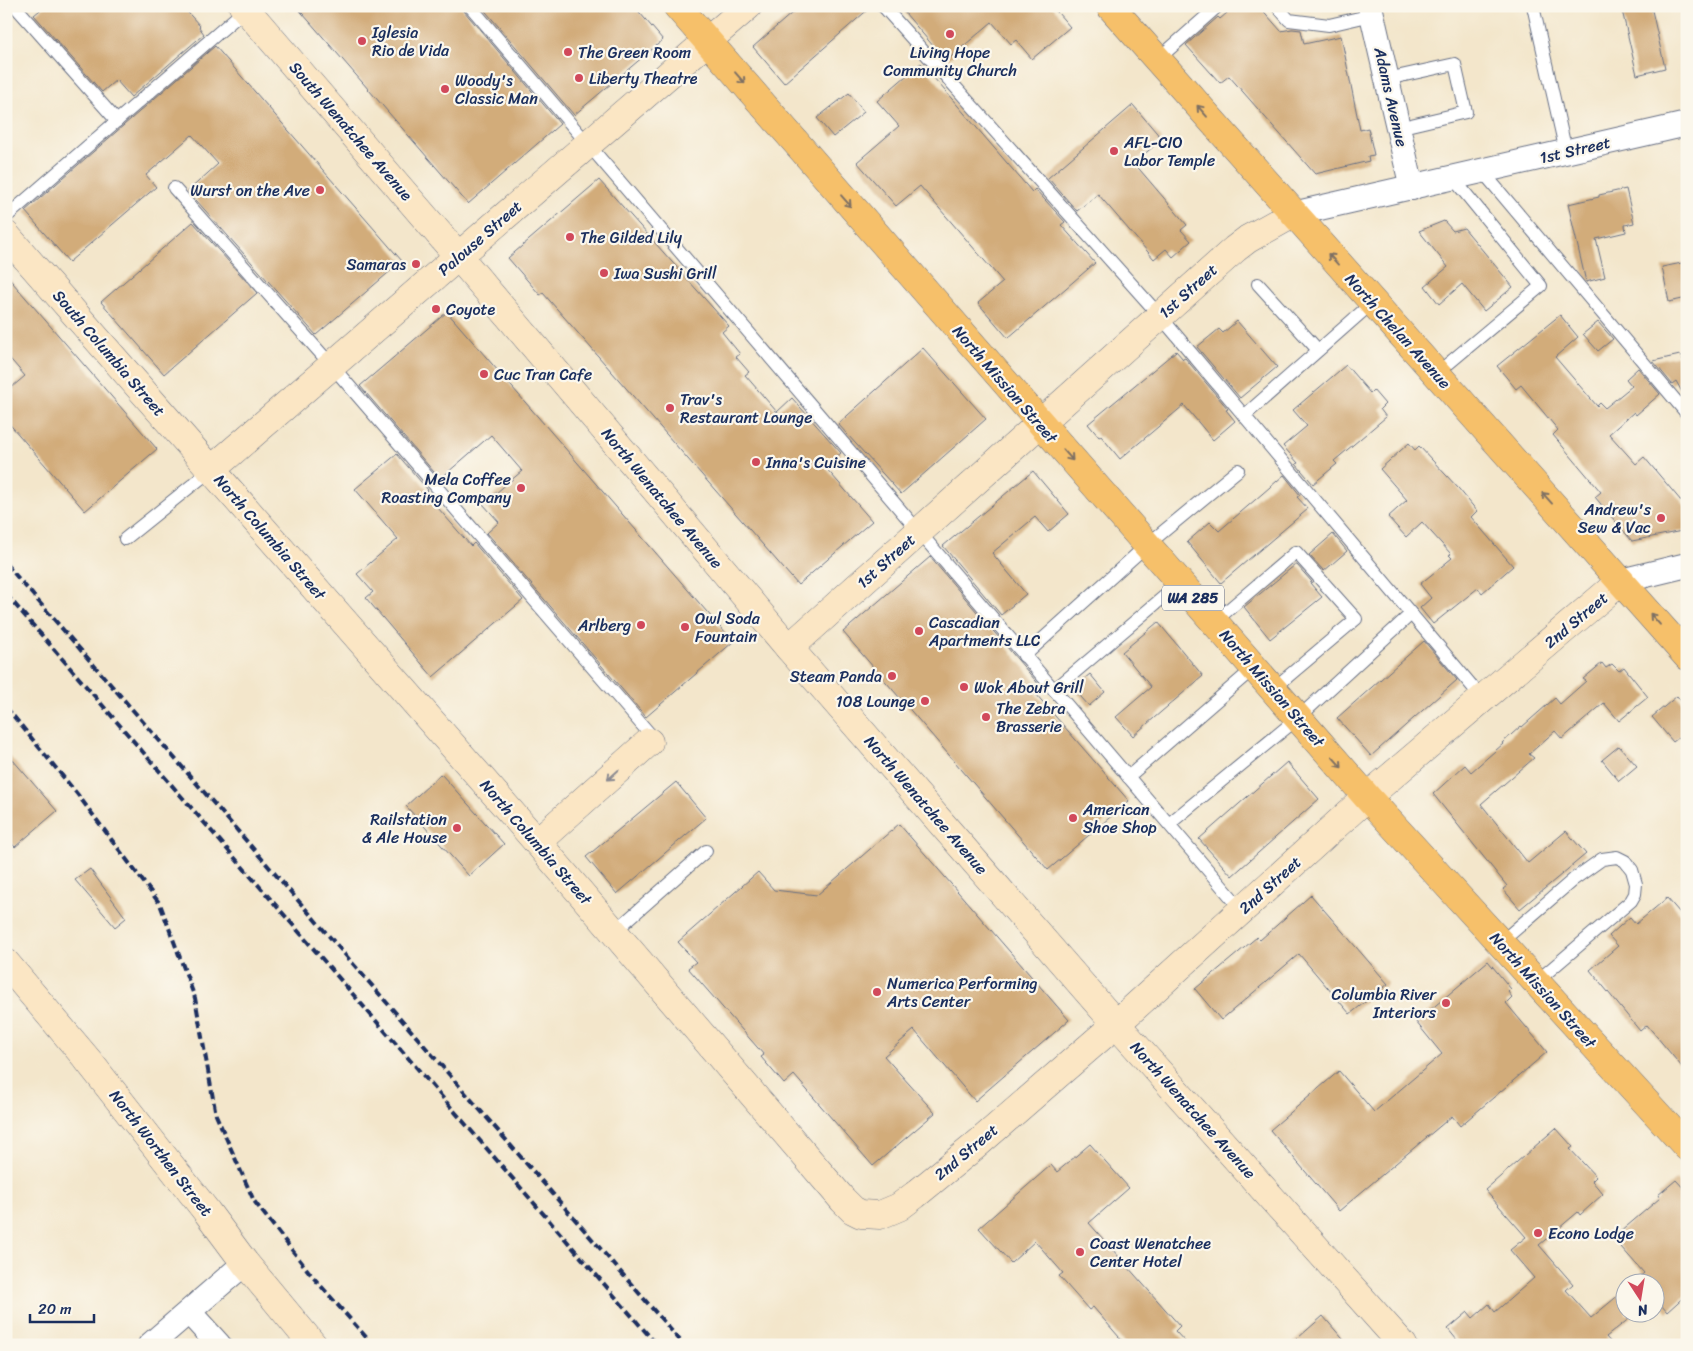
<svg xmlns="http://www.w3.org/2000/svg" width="1693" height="1351" viewBox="0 0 1693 1351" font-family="Sriracha,sans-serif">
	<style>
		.building { fill: #d2ac7a }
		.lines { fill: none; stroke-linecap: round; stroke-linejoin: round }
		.lane-casing { stroke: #676f84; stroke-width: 14 }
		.street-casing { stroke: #676f84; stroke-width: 26 }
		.secondary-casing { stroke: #676f84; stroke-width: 29 }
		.primary-casing { stroke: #676f84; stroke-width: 29 }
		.lane { stroke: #fff; stroke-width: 12 }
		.street { stroke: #fff; stroke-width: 24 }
		.secondary { stroke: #fbe6c4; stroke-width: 28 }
		.primary { stroke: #f6c06b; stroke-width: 28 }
		.rail { stroke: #1b2f5e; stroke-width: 4; stroke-dasharray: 8 4; stroke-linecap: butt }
		.oneway { stroke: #7e7064 }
		.oneway2 { stroke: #8b8a91 }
		.poi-dot { fill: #d1495b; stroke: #fbf7ec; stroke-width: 2 }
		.labels { text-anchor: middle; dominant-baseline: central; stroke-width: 4.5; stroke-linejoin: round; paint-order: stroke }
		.shield { fill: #fbf7ec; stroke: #5e6b89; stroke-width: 1 }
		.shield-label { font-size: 15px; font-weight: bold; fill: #1b2f5e }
		.poi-label { font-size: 16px; fill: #1b2f5e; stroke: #fbf7ec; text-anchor: start }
		.street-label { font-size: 16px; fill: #1b2f5e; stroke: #fbf7ec }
	</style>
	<rect width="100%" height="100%" fill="#fbf7ec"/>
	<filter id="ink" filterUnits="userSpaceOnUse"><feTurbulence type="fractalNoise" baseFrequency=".02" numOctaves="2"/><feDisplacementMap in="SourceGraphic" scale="10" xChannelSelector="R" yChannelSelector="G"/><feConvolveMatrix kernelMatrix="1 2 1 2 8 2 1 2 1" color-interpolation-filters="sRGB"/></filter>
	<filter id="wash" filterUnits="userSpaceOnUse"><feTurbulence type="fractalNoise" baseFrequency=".0096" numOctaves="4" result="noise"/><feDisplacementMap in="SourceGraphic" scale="20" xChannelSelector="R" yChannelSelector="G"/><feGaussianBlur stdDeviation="1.12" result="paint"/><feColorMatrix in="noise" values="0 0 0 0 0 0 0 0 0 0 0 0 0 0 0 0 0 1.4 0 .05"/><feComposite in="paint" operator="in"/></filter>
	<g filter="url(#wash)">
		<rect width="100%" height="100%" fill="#f3e6cb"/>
		<g id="blocks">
			<g class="building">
				<polygon points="45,6 182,6 200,26 199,27 204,34 131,97 116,80 102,92 34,15"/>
				<polygon points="296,6 462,6 464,11 560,124 468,204"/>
				<polygon points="481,6 634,6 663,40 574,115"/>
				<polygon points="800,6 872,6 784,83 753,47"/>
				<polygon points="899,6 1052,6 1070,27 1032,59 1016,40 1011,44 992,22 946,61"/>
				<polygon points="1235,6 1259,6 1281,31 1292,29 1301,30 1304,44 1341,36 1360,130 1368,128 1374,155 1368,156 1369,161 1315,174 1229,76 1220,83 1186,45 1218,17 1220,19"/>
				<polygon points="1621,6 1651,6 1665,68 1637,75"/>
				<polygon points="215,46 402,261 316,335 188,191 218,164 192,135 146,175 156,187 69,262 25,211"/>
				<polygon points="921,63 1032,192 1035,189 1065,222 1061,225 1095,263 1008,338 978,303 1003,282 920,186 896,206 857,162 899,126 877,101"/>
				<polygon points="849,93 864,112 833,137 817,118"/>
				<polygon points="1133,105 1162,139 1134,163 1187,225 1181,230 1191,241 1173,257 1166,249 1154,259 1098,194 1077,211 1048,178"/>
				<polygon points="599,180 729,326 722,332 740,354 736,357 749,372 745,375 777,412 792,398 841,453 825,467 872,521 798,585 543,293 540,295 508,258"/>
				<polygon points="1626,189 1634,223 1625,225 1626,232 1596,239 1605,277 1586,282 1568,204 1599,197 1599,195"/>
				<polygon points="1444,221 1453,231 1464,228 1513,287 1484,311 1462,284 1439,304 1425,286 1448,267 1419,231"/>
				<polygon points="193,222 257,293 164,374 101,302"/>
				<polygon points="1687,262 1687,298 1669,302 1662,267"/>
				<polygon points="6,275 157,449 85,511 6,420 6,392 25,376 6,354"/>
				<polygon points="447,312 733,642 646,717 487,533 499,522 483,504 522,471 491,435 440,479 360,386"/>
				<polygon points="1560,315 1578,337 1555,357 1597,406 1600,403 1605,408 1632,386 1626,379 1638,368 1660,394 1636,415 1634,412 1609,434 1636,464 1644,457 1687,508 1687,530 1632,541 1595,497 1601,492 1553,435 1558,430 1521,385 1516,389 1497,366"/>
				<polygon points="1237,321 1277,367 1240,398 1197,347 1219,329 1223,333"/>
				<polygon points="1598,322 1613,339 1598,351 1583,334"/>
				<polygon points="923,348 986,419 901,494 838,424"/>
				<polygon points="1176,351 1183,359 1185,358 1228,409 1226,410 1235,421 1213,440 1184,405 1120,459 1101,436 1099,437 1088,424"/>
				<polygon points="1680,355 1687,366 1687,401 1676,381 1672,384 1653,361"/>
				<polygon points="1346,365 1370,393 1373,390 1385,404 1380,409 1386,417 1334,461 1337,464 1313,484 1296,464 1298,463 1283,446 1307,426 1293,410"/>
				<polygon points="1409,443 1415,450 1419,446 1459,489 1477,511 1471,517 1513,566 1482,593 1478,588 1433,624 1420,608 1431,598 1420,584 1452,558 1449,555 1451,554 1422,522 1406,537 1388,517 1407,500 1380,469"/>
				<polygon points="397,454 428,490 425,493 471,546 474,543 523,600 433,677 366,598 373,592 357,574 398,539 355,489"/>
				<polygon points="1033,471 1069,514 1048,532 1035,517 992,553 1026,594 1001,615 943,546"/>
				<polygon points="1284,475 1300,495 1297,497 1308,509 1221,583 1187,542 1210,522 1219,531"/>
				<polygon points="1333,534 1347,551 1324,571 1309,555"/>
				<polygon points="930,557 1041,687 1035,693 1129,801 1048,870 843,632"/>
				<polygon points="1295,565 1297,565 1312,582 1310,583 1322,597 1270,639 1244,607"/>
				<polygon points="1158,622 1203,676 1133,736 1116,717 1151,687 1122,652"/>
				<polygon points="1424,641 1457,680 1371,756 1337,718"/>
				<polygon points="1602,663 1606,668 1612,664 1619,671 1624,667 1648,697 1619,721 1604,703 1562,739 1555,731 1529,754 1534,758 1481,804 1528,863 1566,831 1586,854 1520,909 1503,889 1507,886 1433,794 1465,765 1471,772 1503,744 1502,743 1521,726 1522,727 1555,698 1560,704 1586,681 1583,679"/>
				<polygon points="1090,674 1105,692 1089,706 1073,688"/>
				<polygon points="1677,696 1687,708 1687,731 1673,742 1652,717"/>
				<polygon points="1619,746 1637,766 1619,781 1602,760"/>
				<polygon points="6,752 57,811 15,847 6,837"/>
				<polygon points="1287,762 1319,799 1232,876 1199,839"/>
				<polygon points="441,774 504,844 469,876 406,806"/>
				<polygon points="676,782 706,818 617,894 586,857"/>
				<polygon points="899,824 1069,1020 975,1101 914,1030 884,1056 935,1113 873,1166 794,1075 784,1084 761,1057 764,1055 688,968 696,962 678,942 758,872 774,890 817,895"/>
				<polygon points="90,869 126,918 115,927 75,880"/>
				<polygon points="1311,895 1388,984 1350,1014 1299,954 1221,1020 1195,989 1257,937 1260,940"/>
				<polygon points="1667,898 1687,921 1687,1073 1647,1025 1640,1031 1590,970 1618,946 1609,936 1630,917 1636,924"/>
				<polygon points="1488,961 1511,989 1508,992 1512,997 1506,1003 1547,1052 1460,1126 1452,1116 1339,1211 1270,1130 1339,1071 1374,1112 1442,1054 1416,1022"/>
				<polygon points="1556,1128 1573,1147 1570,1149 1596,1177 1592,1181 1603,1194 1580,1215 1578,1212 1539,1245 1573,1284 1566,1290 1591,1318 1626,1289 1626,1314 1635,1314 1606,1337 1613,1345 1461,1345 1448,1329 1468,1312 1473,1318 1489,1304 1495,1312 1534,1278 1510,1250 1526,1237 1485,1190"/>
				<polygon points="1090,1144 1129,1188 1089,1223 1180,1326 1175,1331 1188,1345 1126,1345 1093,1307 1089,1310 1059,1276 1063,1273 1035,1241 1011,1263 979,1228 1051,1165 1057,1172"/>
				<polygon points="1676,1180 1687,1192 1687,1294 1667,1312 1656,1299 1656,1284 1632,1284 1644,1273 1613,1238 1660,1198 1658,1195"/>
				<polygon points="1323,1316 1348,1345 1290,1345"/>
			</g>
		</g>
	</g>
	<g filter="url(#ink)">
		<use href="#blocks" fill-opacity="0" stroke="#676f84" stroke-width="1"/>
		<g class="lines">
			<g class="lane-casing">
				<g id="lane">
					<polyline points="15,6 117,121"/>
					<polyline points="470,6 1242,910"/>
					<polyline points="883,6 1160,316 1483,699"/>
					<polyline points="1277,6 1289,20 1329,25 1372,15"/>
					<polyline points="1533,6 1566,152"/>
					<polyline points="1157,60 1218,6"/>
					<polyline points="1387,79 1455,64 1466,112 1398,128"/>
					<polyline points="1483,172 1687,414"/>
					<polyline points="174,188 332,366 655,740"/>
					<polyline points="6,217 247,8"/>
					<polyline points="1258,284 1318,350"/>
					<polyline points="1436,374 1541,286 1453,178"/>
					<polyline points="1244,416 1372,303"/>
					<polyline points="125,539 211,470"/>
					<polyline points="1214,622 1296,552 1356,619 1273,689"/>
					<polyline points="1024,656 1147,545 1238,470"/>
					<polyline points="1054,690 1180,583"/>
					<polyline points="1128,777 1254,668"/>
					<polyline points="1169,824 1298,718 1411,614"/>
					<polyline points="614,932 706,851"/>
					<polyline points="1500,943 1574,879 1602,859 1617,857 1625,861 1632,870 1636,884 1635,894 1631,901 1536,982"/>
				</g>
			</g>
			<g class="street-casing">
				<g id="street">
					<polyline points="1370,6 1412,188"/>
					<polyline points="1293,214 1687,124"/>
					<polyline points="1621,581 1687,565"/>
					<polyline points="189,1312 219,1345"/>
					<polyline points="150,1345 245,1263"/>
				</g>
			</g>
			<g class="secondary-casing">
				<g id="secondary">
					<polyline points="243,6 459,257 789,648 1116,1024 1403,1345"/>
					<polyline points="6,235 537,842 843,1200 853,1210 861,1214 880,1215 899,1207 915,1195 975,1146 1116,1024 1367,797 1621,581"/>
					<polyline points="211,470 748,6"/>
					<polyline points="789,648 1235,249 1248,239 1293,214"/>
					<polyline points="537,842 649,742"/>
					<polyline points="6,963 87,1059 207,1212 245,1263 313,1345"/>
				</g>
			</g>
			<g class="primary-casing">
				<g id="primary">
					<polyline points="677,6 1367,797 1687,1147"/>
					<polyline points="1110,6 1687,656"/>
				</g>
			</g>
			<use href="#lane" class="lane"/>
			<use href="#street" class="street"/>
			<use href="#secondary" class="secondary"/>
			<use href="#primary" class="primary"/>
			<g class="rail">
				<polyline points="6,564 684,1345"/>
				<polyline points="6,594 657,1345"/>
				<polyline points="6,707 78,795 160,904 195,998 216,1115 254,1201 313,1277 373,1345"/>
			</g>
		</g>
		<defs><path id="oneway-shaft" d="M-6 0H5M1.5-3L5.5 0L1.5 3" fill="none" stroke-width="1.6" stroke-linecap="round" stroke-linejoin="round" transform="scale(1.25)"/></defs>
		<g class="oneway">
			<use href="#oneway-shaft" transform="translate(740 78) rotate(49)"/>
			<use href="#oneway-shaft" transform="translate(1202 111) rotate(-131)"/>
			<use href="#oneway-shaft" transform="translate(846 201) rotate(49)"/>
			<use href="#oneway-shaft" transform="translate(1333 259) rotate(-132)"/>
			<use href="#oneway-shaft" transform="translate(1068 455) rotate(49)"/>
			<use href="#oneway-shaft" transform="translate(1547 498) rotate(-132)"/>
			<use href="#oneway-shaft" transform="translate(1655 619) rotate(-131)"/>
			<use href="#oneway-shaft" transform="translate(1337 762) rotate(49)"/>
		</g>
		<use class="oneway2" href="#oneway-shaft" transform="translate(613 775) rotate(138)"/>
	</g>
	<g class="poi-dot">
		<circle cx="950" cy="34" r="5"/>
		<circle cx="362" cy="41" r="5"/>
		<circle cx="568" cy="52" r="5"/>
		<circle cx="579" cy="78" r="5"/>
		<circle cx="445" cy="89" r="5"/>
		<circle cx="1114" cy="151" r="5"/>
		<circle cx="320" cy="190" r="5"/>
		<circle cx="570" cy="237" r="5"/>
		<circle cx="416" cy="264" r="5"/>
		<circle cx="604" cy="273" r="5"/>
		<circle cx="436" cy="309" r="5"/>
		<circle cx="484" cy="374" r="5"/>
		<circle cx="670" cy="408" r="5"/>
		<circle cx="756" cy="462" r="5"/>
		<circle cx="521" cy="488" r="5"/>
		<circle cx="1661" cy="518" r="5"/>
		<circle cx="641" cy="625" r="5"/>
		<circle cx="685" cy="627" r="5"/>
		<circle cx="919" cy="631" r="5"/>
		<circle cx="892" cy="676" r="5"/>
		<circle cx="964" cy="687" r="5"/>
		<circle cx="925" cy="701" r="5"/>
		<circle cx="986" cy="717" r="5"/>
		<circle cx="1073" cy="818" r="5"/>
		<circle cx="457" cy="828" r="5"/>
		<circle cx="877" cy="992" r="5"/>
		<circle cx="1446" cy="1003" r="5"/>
		<circle cx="1538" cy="1233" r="5"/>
		<circle cx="1080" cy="1252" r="5"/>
	</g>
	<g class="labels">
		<rect class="shield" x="1162" y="585.5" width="62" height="25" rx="4"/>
		<g class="shield-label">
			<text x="1193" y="598">WA 285</text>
		</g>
		<g class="poi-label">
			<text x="372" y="32">Iglesia<tspan x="372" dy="18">Rio de Vida</tspan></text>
			<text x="578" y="52">The Green Room</text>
			<text x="950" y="52" text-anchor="middle">Living Hope<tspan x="950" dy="18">Community Church</tspan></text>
			<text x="589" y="78">Liberty Theatre</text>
			<text x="455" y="80">Woody's<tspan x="455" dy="18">Classic Man</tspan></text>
			<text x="1124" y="142">AFL-CIO<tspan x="1124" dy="18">Labor Temple</tspan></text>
			<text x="310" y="190" text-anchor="end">Wurst on the Ave</text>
			<text x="580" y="237">The Gilded Lily</text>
			<text x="406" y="264" text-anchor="end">Samaras</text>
			<text x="614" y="273">Iwa Sushi Grill</text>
			<text x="446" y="309">Coyote</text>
			<text x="494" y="374">Cuc Tran Cafe</text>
			<text x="680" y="399">Trav's<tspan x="680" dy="18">Restaurant Lounge</tspan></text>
			<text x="766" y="462">Inna's Cuisine</text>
			<text x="511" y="479" text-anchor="end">Mela Coffee<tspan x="511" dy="18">Roasting Company</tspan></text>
			<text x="1651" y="509" text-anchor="end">Andrew's<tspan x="1651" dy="18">Sew &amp; Vac</tspan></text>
			<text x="695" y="618">Owl Soda<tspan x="695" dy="18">Fountain</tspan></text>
			<text x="929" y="622">Cascadian<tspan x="929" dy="18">Apartments LLC</tspan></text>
			<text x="631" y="625" text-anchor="end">Arlberg</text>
			<text x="882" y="676" text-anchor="end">Steam Panda</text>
			<text x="974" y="687">Wok About Grill</text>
			<text x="915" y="701" text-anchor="end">108 Lounge</text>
			<text x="996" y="708">The Zebra<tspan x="996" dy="18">Brasserie</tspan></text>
			<text x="1083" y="809">American<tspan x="1083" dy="18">Shoe Shop</tspan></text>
			<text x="447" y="819" text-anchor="end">Railstation<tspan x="447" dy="18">&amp; Ale House</tspan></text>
			<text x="887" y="983">Numerica Performing<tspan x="887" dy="18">Arts Center</tspan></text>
			<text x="1436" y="994" text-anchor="end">Columbia River<tspan x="1436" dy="18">Interiors</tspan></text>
			<text x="1548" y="1233">Econo Lodge</text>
			<text x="1090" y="1243">Coast Wenatchee<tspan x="1090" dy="18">Center Hotel</tspan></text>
		</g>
		<g class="street-label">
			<text transform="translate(1391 97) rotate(77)">Adams Avenue</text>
			<text transform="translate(351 131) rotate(49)">South Wenatchee Avenue</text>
			<text transform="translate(1575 150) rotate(-13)">1st Street</text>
			<text transform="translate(480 238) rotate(-41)">Palouse Street</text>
			<text transform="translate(1188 291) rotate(-42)">1st Street</text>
			<text transform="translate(1398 331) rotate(48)">North Chelan Avenue</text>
			<text transform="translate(109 353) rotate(49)">South Columbia Street</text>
			<text transform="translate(1005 384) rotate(49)">North Mission Street</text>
			<text transform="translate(662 498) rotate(50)">North Wenatchee Avenue</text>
			<text transform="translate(270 537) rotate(49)">North Columbia Street</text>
			<text transform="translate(886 561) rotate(-42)">1st Street</text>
			<text transform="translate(1576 620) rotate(-40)">2nd Street</text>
			<text transform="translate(1272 688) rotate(49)">North Mission Street</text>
			<text transform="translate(926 805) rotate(49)">North Wenatchee Avenue</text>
			<text transform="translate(536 842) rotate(49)">North Columbia Street</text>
			<text transform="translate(1270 885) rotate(-42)">2nd Street</text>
			<text transform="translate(1543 990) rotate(48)">North Mission Street</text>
			<text transform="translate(1193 1110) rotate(48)">North Wenatchee Avenue</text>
			<text transform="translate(966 1152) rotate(-40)">2nd Street</text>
			<text transform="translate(161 1153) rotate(52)">North Worthen Street</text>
		</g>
	</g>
	<rect width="1693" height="1351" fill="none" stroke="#fbf7ec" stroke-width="25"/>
	<g transform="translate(1640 1298) rotate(168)"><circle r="24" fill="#fbf7ec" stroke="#a1a7b3"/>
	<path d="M0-4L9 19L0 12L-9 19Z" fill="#d1495b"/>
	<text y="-8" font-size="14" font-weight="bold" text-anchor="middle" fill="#1b2f5e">N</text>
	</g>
	<path d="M30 1314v8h64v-8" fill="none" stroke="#1b2f5e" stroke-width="2.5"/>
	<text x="38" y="1314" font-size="15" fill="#1b2f5e" stroke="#fbf7ec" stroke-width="4" paint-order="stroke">20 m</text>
</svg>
